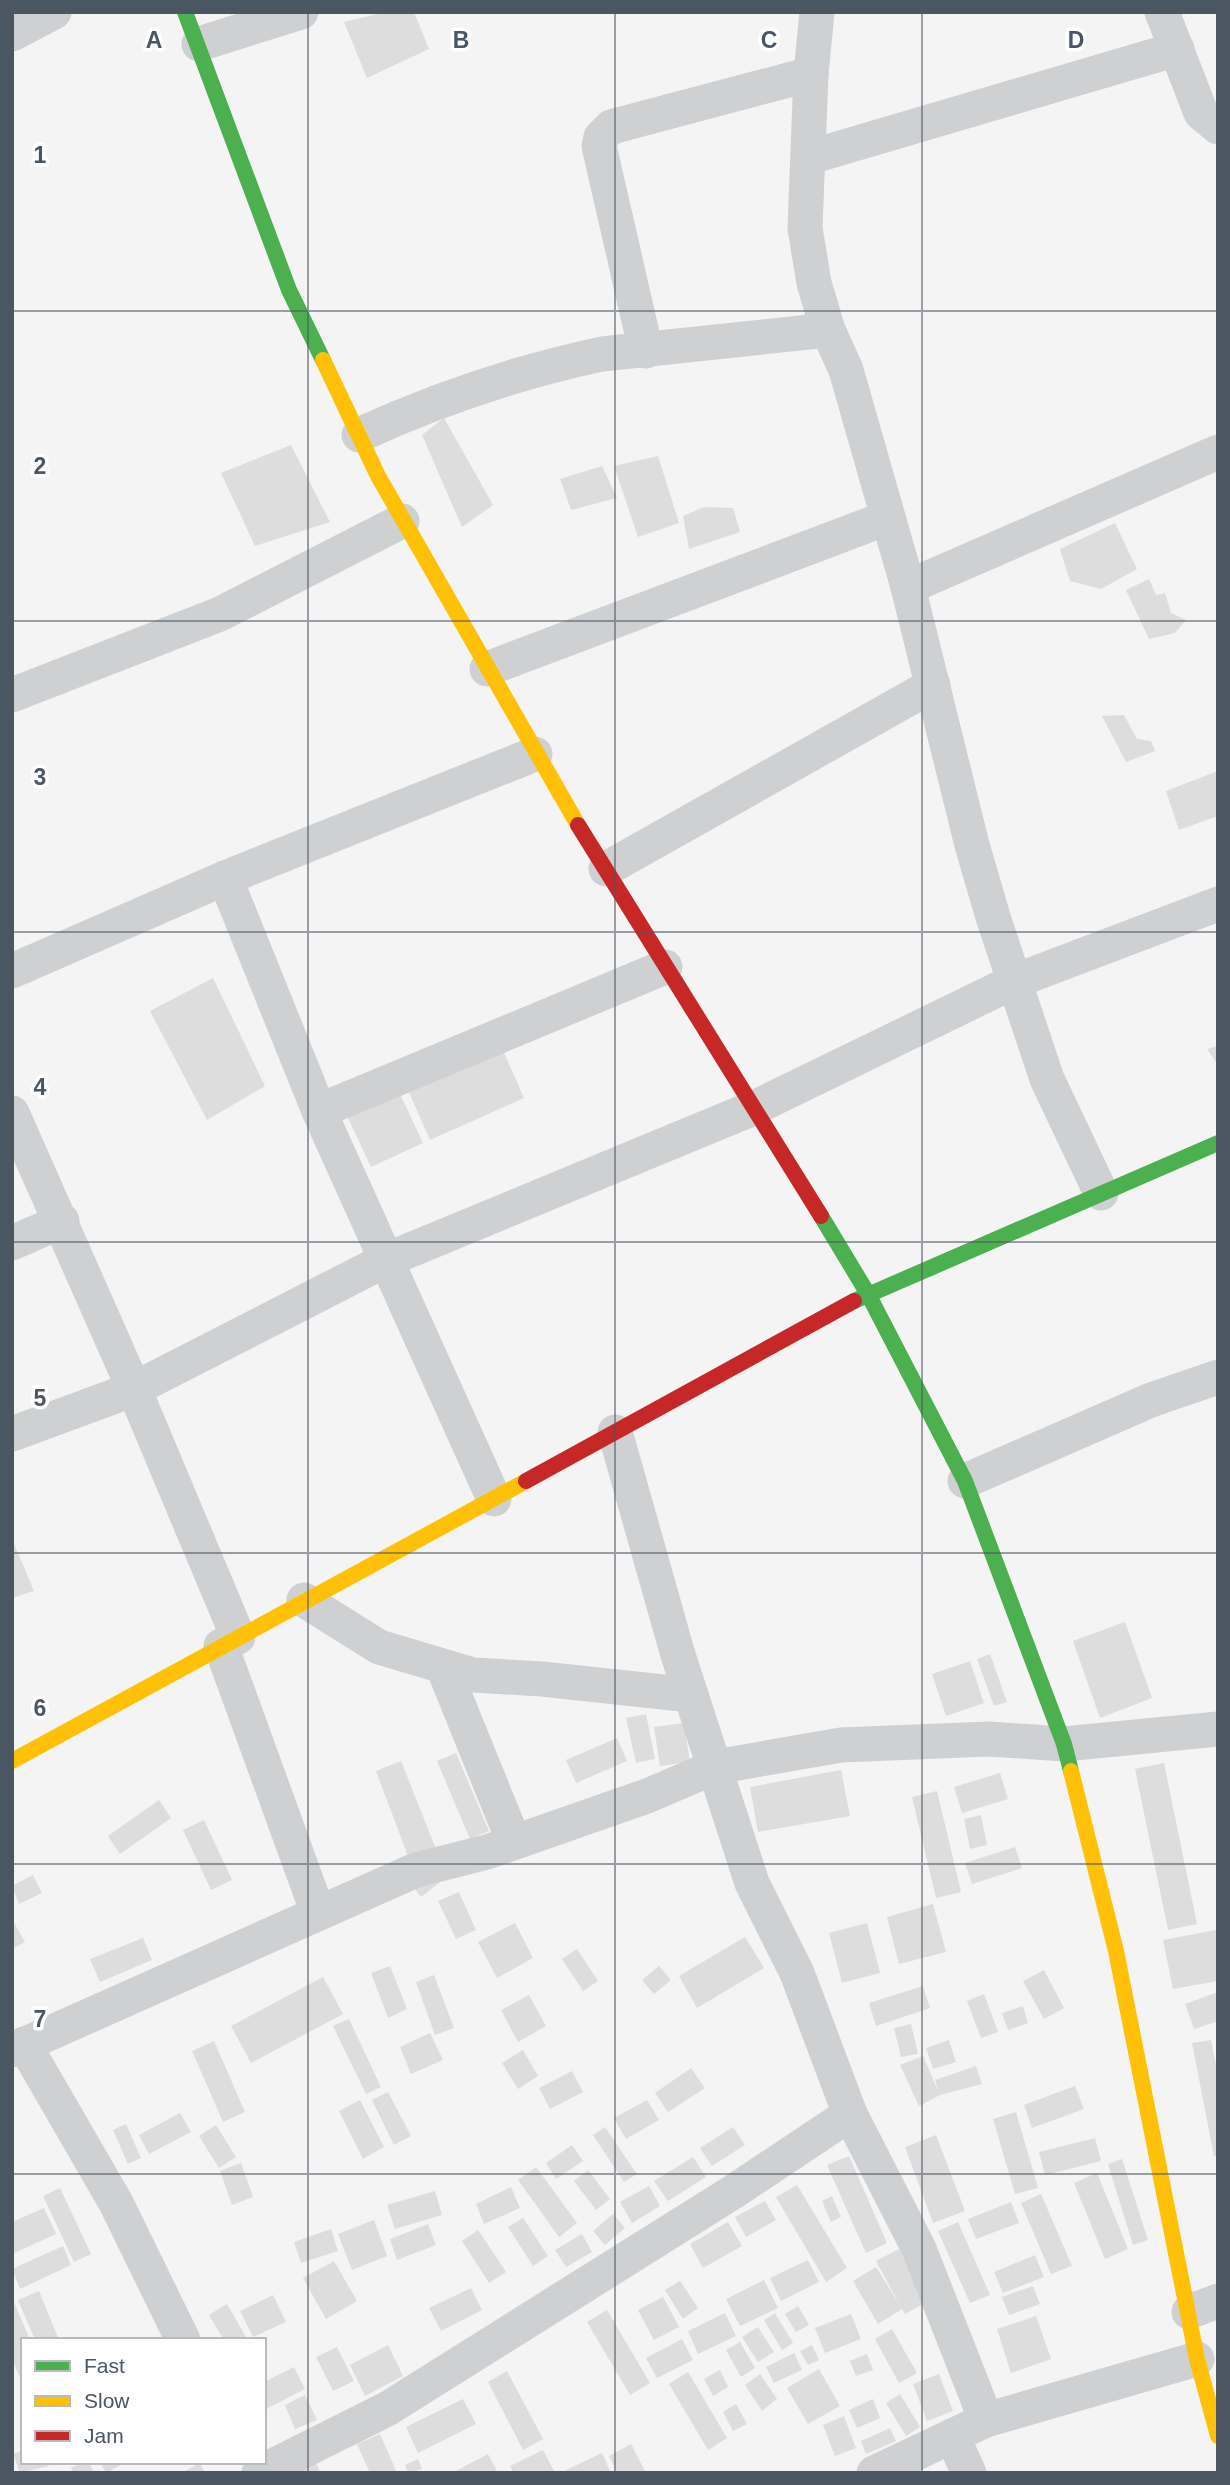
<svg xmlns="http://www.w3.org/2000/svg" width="1230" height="2485" viewBox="0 0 1230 2485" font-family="Helvetica,sans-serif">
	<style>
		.building { fill: #ddddde }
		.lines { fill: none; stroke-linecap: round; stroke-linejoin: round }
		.street { stroke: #ced0d2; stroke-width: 35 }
		.fast { stroke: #4caf50; stroke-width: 16 }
		.slow { stroke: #ffc107; stroke-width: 16 }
		.jam { stroke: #c62828; stroke-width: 16 }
		.grid { fill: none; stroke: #4a5661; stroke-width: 2; stroke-opacity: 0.55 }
		.grid-label { font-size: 23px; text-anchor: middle; font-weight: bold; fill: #4a5661; stroke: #fff; stroke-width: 7; stroke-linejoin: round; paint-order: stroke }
	</style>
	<rect width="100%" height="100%" fill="#f4f4f4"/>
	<g class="building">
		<polygon points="385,12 414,12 429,49 367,78 344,22"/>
		<polygon points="444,418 493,505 462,527 422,435"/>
		<polygon points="291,445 330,522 255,546 221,473"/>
		<polygon points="658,456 679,523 638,537 614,466"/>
		<polygon points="602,466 617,498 571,510 560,479"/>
		<polygon points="704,507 733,508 740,532 689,549 683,516"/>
		<polygon points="1115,523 1137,569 1101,589 1070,581 1060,549"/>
		<polygon points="1149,579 1156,595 1165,593 1171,613 1186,620 1175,633 1149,639 1126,590"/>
		<polygon points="1124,715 1137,739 1151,741 1155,751 1126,762 1102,716"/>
		<polygon points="1218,771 1218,816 1179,830 1166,791"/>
		<polygon points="213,978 265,1086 207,1120 150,1011"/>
		<polygon points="1218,1046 1218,1065 1207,1049"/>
		<polygon points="502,1048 524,1098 430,1140 408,1090"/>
		<polygon points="400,1094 423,1143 371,1167 348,1118"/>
		<polygon points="12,1539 34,1591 12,1598"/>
		<polygon points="1125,1622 1152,1698 1100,1718 1073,1641"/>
		<polygon points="990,1654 1007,1702 994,1706 977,1659"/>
		<polygon points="970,1661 984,1703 946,1716 932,1674"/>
		<polygon points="646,1714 655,1759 636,1763 626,1718"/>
		<polygon points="684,1723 690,1762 660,1766 654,1727"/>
		<polygon points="617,1738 627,1761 576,1783 566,1760"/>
		<polygon points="456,1753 489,1831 470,1839 437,1761"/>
		<polygon points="401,1761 438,1854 411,1864 376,1771"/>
		<polygon points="1164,1763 1197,1924 1168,1930 1135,1769"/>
		<polygon points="841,1770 850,1816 758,1832 750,1787"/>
		<polygon points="1000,1773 1008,1799 962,1813 954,1787"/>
		<polygon points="937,1791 961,1892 936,1898 912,1797"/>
		<polygon points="159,1800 171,1818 120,1854 108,1836"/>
		<polygon points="981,1815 987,1845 970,1849 964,1819"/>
		<polygon points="204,1820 232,1880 211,1890 183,1830"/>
		<polygon points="1015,1847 1022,1868 972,1884 965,1863"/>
		<polygon points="33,1875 42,1893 19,1904 12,1886"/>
		<polygon points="443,1880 421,1897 413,1887"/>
		<polygon points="459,1892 476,1930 456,1939 438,1901"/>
		<polygon points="933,1904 946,1952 899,1964 887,1917"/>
		<polygon points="12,1919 25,1942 12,1949"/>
		<polygon points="515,1923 533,1958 497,1978 478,1942"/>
		<polygon points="867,1923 880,1973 842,1983 829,1933"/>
		<polygon points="1216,1930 1218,1981 1173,1989 1163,1940"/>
		<polygon points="745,1937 764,1968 697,2008 679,1976"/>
		<polygon points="143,1938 152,1960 100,1982 90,1959"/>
		<polygon points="577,1949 598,1981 583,1991 562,1959"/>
		<polygon points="390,1966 407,2009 388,2018 371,1973"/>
		<polygon points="659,1966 671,1980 654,1994 642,1980"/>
		<polygon points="1044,1970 1064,2008 1044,2019 1023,1981"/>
		<polygon points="434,1975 454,2028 435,2035 416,1982"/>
		<polygon points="323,1977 343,2014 251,2063 231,2026"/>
		<polygon points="923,1986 930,2008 876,2026 869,2003"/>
		<polygon points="1218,1992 1218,2021 1194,2029 1185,2004"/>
		<polygon points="984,1994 998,2032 981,2038 967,2001"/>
		<polygon points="529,1995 546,2026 518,2042 501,2010"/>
		<polygon points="1023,2006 1028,2023 1008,2030 1002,2013"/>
		<polygon points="349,2019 381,2087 366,2094 333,2026"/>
		<polygon points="911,2024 918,2054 901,2057 894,2028"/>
		<polygon points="430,2033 443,2060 411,2074 400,2047"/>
		<polygon points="949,2040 956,2062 933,2069 926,2048"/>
		<polygon points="1211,2040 1218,2074 1218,2156 1214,2156 1192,2043"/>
		<polygon points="214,2041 245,2112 223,2122 192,2051"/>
		<polygon points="523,2050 538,2076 518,2089 502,2063"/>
		<polygon points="923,2056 938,2091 935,2080 976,2066 982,2084 940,2095 919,2106 900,2065"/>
		<polygon points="691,2068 705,2088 668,2112 655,2093"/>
		<polygon points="572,2071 583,2092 550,2109 539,2088"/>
		<polygon points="1075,2086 1084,2109 1032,2128 1024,2105"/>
		<polygon points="388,2092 411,2136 394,2145 372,2100"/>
		<polygon points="360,2100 384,2147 363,2159 339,2111"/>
		<polygon points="647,2100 659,2120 626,2139 614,2118"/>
		<polygon points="1016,2112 1038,2188 1015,2194 993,2119"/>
		<polygon points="180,2113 191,2132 149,2154 139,2135"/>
		<polygon points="126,2124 141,2158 128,2164 113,2130"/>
		<polygon points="216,2125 236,2157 219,2168 199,2136"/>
		<polygon points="605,2127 637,2174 624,2182 593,2135"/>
		<polygon points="733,2127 745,2145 712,2166 700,2148"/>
		<polygon points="936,2135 965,2211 933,2223 905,2147"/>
		<polygon points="1095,2138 1101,2161 1045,2175 1039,2152"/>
		<polygon points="572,2145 583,2161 556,2179 546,2163"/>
		<polygon points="849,2156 887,2243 866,2253 827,2165"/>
		<polygon points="693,2157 706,2177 668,2201 654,2181"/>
		<polygon points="1122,2159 1148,2240 1133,2245 1108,2164"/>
		<polygon points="241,2163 253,2197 232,2205 220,2171"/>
		<polygon points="536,2167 577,2223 559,2237 518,2180"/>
		<polygon points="588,2170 610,2199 596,2210 574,2181"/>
		<polygon points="1097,2173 1128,2249 1105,2259 1074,2183"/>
		<polygon points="797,2185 847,2268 826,2282 776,2197"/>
		<polygon points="649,2186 660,2206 632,2223 620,2202"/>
		<polygon points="511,2187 520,2208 484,2224 476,2204"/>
		<polygon points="60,2188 91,2254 74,2262 43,2196"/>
		<polygon points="435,2191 442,2215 395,2229 387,2205"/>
		<polygon points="1041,2194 1072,2266 1051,2274 1021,2203"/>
		<polygon points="832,2196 841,2217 831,2222 822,2201"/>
		<polygon points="765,2201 776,2220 746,2237 735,2217"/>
		<polygon points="1011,2202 1019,2223 976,2239 968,2219"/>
		<polygon points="44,2208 56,2234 12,2254 12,2222"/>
		<polygon points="613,2214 625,2228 605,2245 593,2231"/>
		<polygon points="523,2218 548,2256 533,2266 508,2227"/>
		<polygon points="374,2220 387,2256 352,2270 338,2234"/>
		<polygon points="728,2222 742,2246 703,2268 690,2244"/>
		<polygon points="958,2222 990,2295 970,2303 938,2231"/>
		<polygon points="428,2224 436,2245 397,2260 390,2239"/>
		<polygon points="331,2229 338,2251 301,2263 294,2242"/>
		<polygon points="478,2230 506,2272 489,2283 462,2241"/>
		<polygon points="582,2234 592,2252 566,2267 555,2250"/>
		<polygon points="63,2246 71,2265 20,2289 12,2269"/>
		<polygon points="899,2249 928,2301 905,2314 902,2309 878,2324 853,2281 876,2267 900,2305 876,2261"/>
		<polygon points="1035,2255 1044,2277 1003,2293 994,2272"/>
		<polygon points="808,2260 819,2282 781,2301 770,2278"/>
		<polygon points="334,2261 357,2301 326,2319 303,2278"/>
		<polygon points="764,2280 778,2308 740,2326 726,2299"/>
		<polygon points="680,2281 698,2308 683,2319 665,2290"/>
		<polygon points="1033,2286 1040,2304 1009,2315 1002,2297"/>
		<polygon points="471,2288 482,2310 441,2331 429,2308"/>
		<polygon points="39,2291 59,2340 35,2340 18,2300"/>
		<polygon points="273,2295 286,2322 253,2337 240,2311"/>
		<polygon points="12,2297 30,2340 23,2340 23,2385 12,2359"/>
		<polygon points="663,2297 679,2327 654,2340 638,2310"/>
		<polygon points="227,2304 246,2337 242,2340 224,2340 209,2315"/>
		<polygon points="798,2306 809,2325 796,2332 785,2314"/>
		<polygon points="607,2310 650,2383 630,2395 587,2322"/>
		<polygon points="725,2313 736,2336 698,2354 688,2331"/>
		<polygon points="775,2313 793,2343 782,2350 764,2320"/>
		<polygon points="851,2314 861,2339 825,2353 815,2328"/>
		<polygon points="1036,2316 1051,2359 1011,2373 997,2329"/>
		<polygon points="758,2327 774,2352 758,2362 742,2337"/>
		<polygon points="892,2329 917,2373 899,2383 875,2339"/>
		<polygon points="682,2339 693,2360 657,2378 646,2358"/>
		<polygon points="740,2342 755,2368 741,2377 726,2350"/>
		<polygon points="388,2345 403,2376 365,2396 350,2365"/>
		<polygon points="812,2345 819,2360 808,2365 800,2351"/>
		<polygon points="337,2347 354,2381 333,2391 316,2357"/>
		<polygon points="794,2353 802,2370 774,2383 766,2367"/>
		<polygon points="867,2354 873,2370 856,2376 850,2361"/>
		<polygon points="294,2367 305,2389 264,2410 264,2382"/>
		<polygon points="819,2369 840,2406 808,2424 787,2388"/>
		<polygon points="720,2370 728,2387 713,2396 704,2379"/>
		<polygon points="507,2371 543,2439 523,2450 488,2382"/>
		<polygon points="688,2372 727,2438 708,2450 669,2384"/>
		<polygon points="760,2374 777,2399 762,2411 745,2385"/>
		<polygon points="939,2374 953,2411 927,2421 913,2384"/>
		<polygon points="900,2394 920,2427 906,2436 886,2403"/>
		<polygon points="305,2395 317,2420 295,2429 285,2405"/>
		<polygon points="463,2399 476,2424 418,2453 406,2427"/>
		<polygon points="873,2399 880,2418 857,2428 849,2410"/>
		<polygon points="736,2404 747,2424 733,2431 723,2412"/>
		<polygon points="844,2416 856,2448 835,2456 823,2425"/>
		<polygon points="890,2428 896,2441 866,2454 861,2441"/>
		<polygon points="380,2434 397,2473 370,2473 357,2444"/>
		<polygon points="631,2444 646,2473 617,2473 609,2456"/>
		<polygon points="23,2450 23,2462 48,2462 49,2466 20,2473 13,2454"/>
		<polygon points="543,2450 555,2473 513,2473 510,2466"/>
		<polygon points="602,2453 611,2473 567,2473 566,2470"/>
		<polygon points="488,2454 498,2473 452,2473"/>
		<polygon points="418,2459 422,2469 408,2473 405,2465"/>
		<polygon points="84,2462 89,2462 94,2473 73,2473 71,2468"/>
		<polygon points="100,2462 126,2462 106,2473"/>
		<polygon points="200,2463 205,2473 181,2473"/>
		<polygon points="316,2463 321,2473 297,2473"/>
	</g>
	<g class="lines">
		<g class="street">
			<polyline points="817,12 811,74 805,228 814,283 828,330 846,370 908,587 972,845 993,917 1047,1079 1101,1193"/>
			<polyline points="1162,12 1201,113 1218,127"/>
			<polyline points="12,34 54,12"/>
			<polyline points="199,44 301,12"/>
			<polyline points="810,157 1177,49"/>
			<polyline points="646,351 599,146 601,137 611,127 811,74"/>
			<path d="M359 435C437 399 518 372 602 354L828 330"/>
			<polyline points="908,587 1218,452"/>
			<polyline points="487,669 887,518"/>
			<polyline points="12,695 220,614 402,521"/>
			<polyline points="606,869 933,685"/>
			<polyline points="225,878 319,1111 494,1499"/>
			<polyline points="12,971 225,878 535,754"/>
			<polyline points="319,1111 665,967"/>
			<polyline points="12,1113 134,1389 238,1637"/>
			<polyline points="12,1243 62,1221"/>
			<polyline points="615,1432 678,1655 752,1883 797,1973 850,2114 919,2249 986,2420"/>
			<polyline points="12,1434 134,1389 384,1261 756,1107 1015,981 1218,904"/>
			<polyline points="965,1481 1151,1400 1218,1377"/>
			<polyline points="304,1600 379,1647 473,1675 542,1679 691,1695"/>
			<polyline points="221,1646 318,1913"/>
			<polyline points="443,1667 514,1842"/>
			<polyline points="24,2044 116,2203 183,2340"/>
			<polyline points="12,2050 416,1870 487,1852 647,1796 715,1767 841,1745 989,1739 1064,1744 1218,1729"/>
			<polyline points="1189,2312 1218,2301"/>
			<polyline points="952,2436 969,2473"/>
			<polyline points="259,2473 387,2409 733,2192 850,2114"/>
			<polyline points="874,2473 986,2420 1197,2359"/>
		</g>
		<g class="fast">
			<polyline points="185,12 289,290 323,360"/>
			<polyline points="821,1216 868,1294 965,1481 1064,1744 1071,1771"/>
			<polyline points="854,1301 1218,1143"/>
		</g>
		<g class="slow">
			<polyline points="323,360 378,476 578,825"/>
			<polyline points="12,1761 526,1481"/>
			<polyline points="1071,1771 1116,1951 1197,2359 1218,2436"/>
		</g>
		<g class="jam">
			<polyline points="578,825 821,1216"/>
			<polyline points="526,1481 854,1301"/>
		</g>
	</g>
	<path class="grid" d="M308 12V2473M615 12V2473M922 12V2473M12 311H1218M12 621H1218M12 932H1218M12 1242H1218M12 1553H1218M12 1864H1218M12 2174H1218"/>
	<g class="grid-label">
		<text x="154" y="48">A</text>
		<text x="461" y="48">B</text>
		<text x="769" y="48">C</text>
		<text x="1076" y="48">D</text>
		<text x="40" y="163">1</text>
		<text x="40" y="474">2</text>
		<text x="40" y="785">3</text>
		<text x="40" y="1095">4</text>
		<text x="40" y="1406">5</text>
		<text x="40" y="1716">6</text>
		<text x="40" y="2027">7</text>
	</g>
	<rect width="1230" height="2485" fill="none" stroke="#4a5661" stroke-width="28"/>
	<rect x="21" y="2338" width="245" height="126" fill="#ffffff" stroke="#b7bbc0" stroke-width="2"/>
	<rect x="35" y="2361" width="35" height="10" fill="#4caf50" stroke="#b7bbc0" stroke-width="2"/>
	<text x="84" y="2373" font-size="21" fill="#4a5661">Fast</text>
	<rect x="35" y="2396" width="35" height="10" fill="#ffc107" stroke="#b7bbc0" stroke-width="2"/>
	<text x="84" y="2408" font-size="21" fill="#4a5661">Slow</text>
	<rect x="35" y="2431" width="35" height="10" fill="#c62828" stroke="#b7bbc0" stroke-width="2"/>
	<text x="84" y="2443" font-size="21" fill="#4a5661">Jam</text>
</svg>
